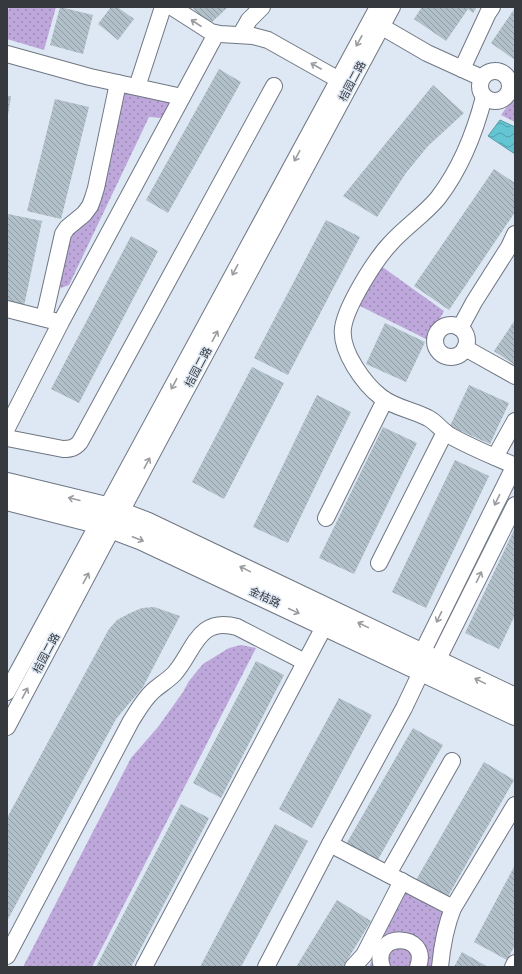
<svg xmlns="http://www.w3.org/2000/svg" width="522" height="974" viewBox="0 0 522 974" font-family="Quicksand,'Noto Sans SC',sans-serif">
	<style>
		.grass { fill: url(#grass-dots) }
		.water { fill: url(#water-waves); stroke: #569ba7 }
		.building { fill: url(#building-back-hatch) }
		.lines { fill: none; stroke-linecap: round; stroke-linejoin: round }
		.minor-casing { stroke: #6f7783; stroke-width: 18 }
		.major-casing { stroke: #6f7783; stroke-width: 22 }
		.minor { stroke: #fff; stroke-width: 16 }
		.major { stroke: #fff; stroke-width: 20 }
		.oneway { stroke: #9a9c9f }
		.labels { text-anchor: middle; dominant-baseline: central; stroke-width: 3; stroke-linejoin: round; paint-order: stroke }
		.street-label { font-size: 11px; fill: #363a3f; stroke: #dee7f4 }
	</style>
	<defs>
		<pattern id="grass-dots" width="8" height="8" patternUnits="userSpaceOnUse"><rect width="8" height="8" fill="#bea7db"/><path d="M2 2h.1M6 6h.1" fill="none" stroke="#9b89b3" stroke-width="1.8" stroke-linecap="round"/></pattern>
		<pattern id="water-waves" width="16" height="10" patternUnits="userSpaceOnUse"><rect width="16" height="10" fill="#64c5d3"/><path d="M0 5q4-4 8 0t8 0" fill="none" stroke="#53a1ad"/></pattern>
		<pattern id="building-back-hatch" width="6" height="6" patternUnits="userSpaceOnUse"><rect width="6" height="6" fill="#b1c0c9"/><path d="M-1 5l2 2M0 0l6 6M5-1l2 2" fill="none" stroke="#919da5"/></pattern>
	</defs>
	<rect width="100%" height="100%" fill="#dee7f4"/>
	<g class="grass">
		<polygon points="9,7 56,7 44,50 7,39 7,14"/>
		<polygon points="130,91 172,102 163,118 149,117 69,285 61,288 56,277 63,254 78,224 123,95"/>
		<polygon points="513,98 515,98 515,122 501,115"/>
		<polygon points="381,266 444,311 428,340 356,304"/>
		<polygon points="241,645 256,648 92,967 23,967 131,758 158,727 183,692 189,681 203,664 229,648"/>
		<polygon points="405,891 443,913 436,938 432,967 369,967"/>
	</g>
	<polygon class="water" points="500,120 515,127 515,154 488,136"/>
	<g class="building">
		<polygon points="60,7 93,15 83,54 50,45"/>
		<polygon points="111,7 117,7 134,19 118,40 98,24"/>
		<polygon points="192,7 228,7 209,25"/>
		<polygon points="422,7 477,7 473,13 468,9 446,41 414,19"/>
		<polygon points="515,8 515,60 491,43"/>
		<polygon points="219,69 241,82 168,213 146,200"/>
		<polygon points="433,85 464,113 428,146 406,173 377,217 343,196"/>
		<polygon points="7,96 11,96 8,115 7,115"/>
		<polygon points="55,99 89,107 61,219 27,211"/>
		<polygon points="494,169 515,183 515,212 449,310 414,286"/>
		<polygon points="8,214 42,221 24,306 7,303"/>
		<polygon points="326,220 360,237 288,375 254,358"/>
		<polygon points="131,236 158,251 79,403 51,389"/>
		<polygon points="515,320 515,365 494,351"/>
		<polygon points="385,323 425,342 406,382 366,364"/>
		<polygon points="252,367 284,383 224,499 192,482"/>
		<polygon points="469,385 509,403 490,444 450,426"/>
		<polygon points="317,395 351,412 288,543 253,527"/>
		<polygon points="383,427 417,443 354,574 319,558"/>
		<polygon points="455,460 489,476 426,608 392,592"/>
		<polygon points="515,528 515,615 499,649 465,633"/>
		<polygon points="154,607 180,616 143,687 116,719 7,921 7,818 109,629 117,620 130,613 142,608"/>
		<polygon points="256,661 284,675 221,798 193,783"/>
		<polygon points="339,698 372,715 312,828 279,809"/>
		<polygon points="413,728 443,745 376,863 345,846"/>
		<polygon points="484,762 514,780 447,898 416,880"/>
		<polygon points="181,804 209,818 131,967 96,967"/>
		<polygon points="275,824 308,841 241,967 200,967"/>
		<polygon points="515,865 515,945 507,960 474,942"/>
		<polygon points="337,900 371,921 343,967 296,967"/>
		<polygon points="462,952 488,967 454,967"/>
	</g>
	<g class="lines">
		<g class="minor-casing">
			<g id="minor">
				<polyline points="172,7 211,32 220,34 253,36 268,40 348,85"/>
				<polyline points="372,21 427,53 482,78"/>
				<polyline points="241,34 249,20 262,7"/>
				<polyline points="7,54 90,77 182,97"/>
				<polyline points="462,69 488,13 492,7"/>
				<circle cx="495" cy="86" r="15"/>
				<polyline points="137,87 163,7"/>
				<path d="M484 97C475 132 461 168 438 198 424 215 405 227 390 244 375 260 346 306 343 328 340 351 364 384 381 397 395 408 413 410 428 418 436 422 441 430 449 435 470 447 493 456 515 466"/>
				<polyline points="7,309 54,321"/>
				<polyline points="44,318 63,234 67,228 84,214 90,206 93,198 96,188 118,83"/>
				<circle cx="451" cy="341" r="16"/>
				<polyline points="460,328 474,302 509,247 515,234"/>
				<polyline points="465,348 515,376"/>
				<polyline points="7,428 61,322 216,34"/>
				<path d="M7 438 63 449C71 449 75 448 80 442L274 86"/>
				<polyline points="495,457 515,421"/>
				<polyline points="326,518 385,400"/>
				<polyline points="379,563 445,432"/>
				<polyline points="417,663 515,465"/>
				<polyline points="432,671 515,505"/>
				<polyline points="7,692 378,7"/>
				<polyline points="7,727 158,442 392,7"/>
				<polyline points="330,844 453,908"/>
				<polyline points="388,874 452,761"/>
				<path d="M7 956 131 721C138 710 144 699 153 691 160 685 168 680 174 674 194 652 197 616 237 627L305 662"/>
				<polyline points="144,967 325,625"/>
				<polyline points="266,967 330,844 404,708 422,670"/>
				<polyline points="353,967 364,955 402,881"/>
				<path d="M382 967C370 931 431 932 418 967"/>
				<path d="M440 967C442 946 445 928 453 908L515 805"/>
				<polyline points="513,967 515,963"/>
			</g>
		</g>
		<g class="major-casing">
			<g id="major">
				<polyline points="7,483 106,507 146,522 515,698"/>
				<polyline points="7,500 97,523 142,540 515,715"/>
			</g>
		</g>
		<use href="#minor" class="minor"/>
		<use href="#major" class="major"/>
	</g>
	<defs><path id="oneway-shaft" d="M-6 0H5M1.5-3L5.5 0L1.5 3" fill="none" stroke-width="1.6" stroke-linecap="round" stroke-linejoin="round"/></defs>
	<g class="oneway">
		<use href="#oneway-shaft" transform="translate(196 23) rotate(-147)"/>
		<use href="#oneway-shaft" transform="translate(359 41) rotate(119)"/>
		<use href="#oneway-shaft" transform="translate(316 66) rotate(-150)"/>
		<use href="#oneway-shaft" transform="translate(297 156) rotate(118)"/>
		<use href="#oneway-shaft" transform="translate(235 270) rotate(118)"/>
		<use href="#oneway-shaft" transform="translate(215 336) rotate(-62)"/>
		<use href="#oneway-shaft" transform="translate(174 384) rotate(118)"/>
		<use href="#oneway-shaft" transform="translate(147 463) rotate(-62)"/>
		<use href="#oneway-shaft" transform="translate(74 499) rotate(-166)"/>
		<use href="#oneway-shaft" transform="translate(497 500) rotate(116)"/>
		<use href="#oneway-shaft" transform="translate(138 539) rotate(21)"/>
		<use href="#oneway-shaft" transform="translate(245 569) rotate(-154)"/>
		<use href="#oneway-shaft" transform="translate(479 577) rotate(-64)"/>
		<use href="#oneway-shaft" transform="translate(86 578) rotate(-62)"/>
		<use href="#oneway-shaft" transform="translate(294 611) rotate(25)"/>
		<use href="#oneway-shaft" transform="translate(439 617) rotate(116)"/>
		<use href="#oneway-shaft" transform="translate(363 625) rotate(-154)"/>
		<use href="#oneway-shaft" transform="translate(480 681) rotate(-154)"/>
		<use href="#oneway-shaft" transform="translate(25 693) rotate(-62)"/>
	</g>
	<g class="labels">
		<g class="street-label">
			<text transform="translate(352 81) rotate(-62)">桔园二路</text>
			<text transform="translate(198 367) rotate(-62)">桔园二路</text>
			<text transform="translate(265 597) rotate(25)">金桔路</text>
			<text transform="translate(46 653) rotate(-62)">桔园二路</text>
		</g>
	</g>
	<rect width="522" height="974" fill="none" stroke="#363a3f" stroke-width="16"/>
</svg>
